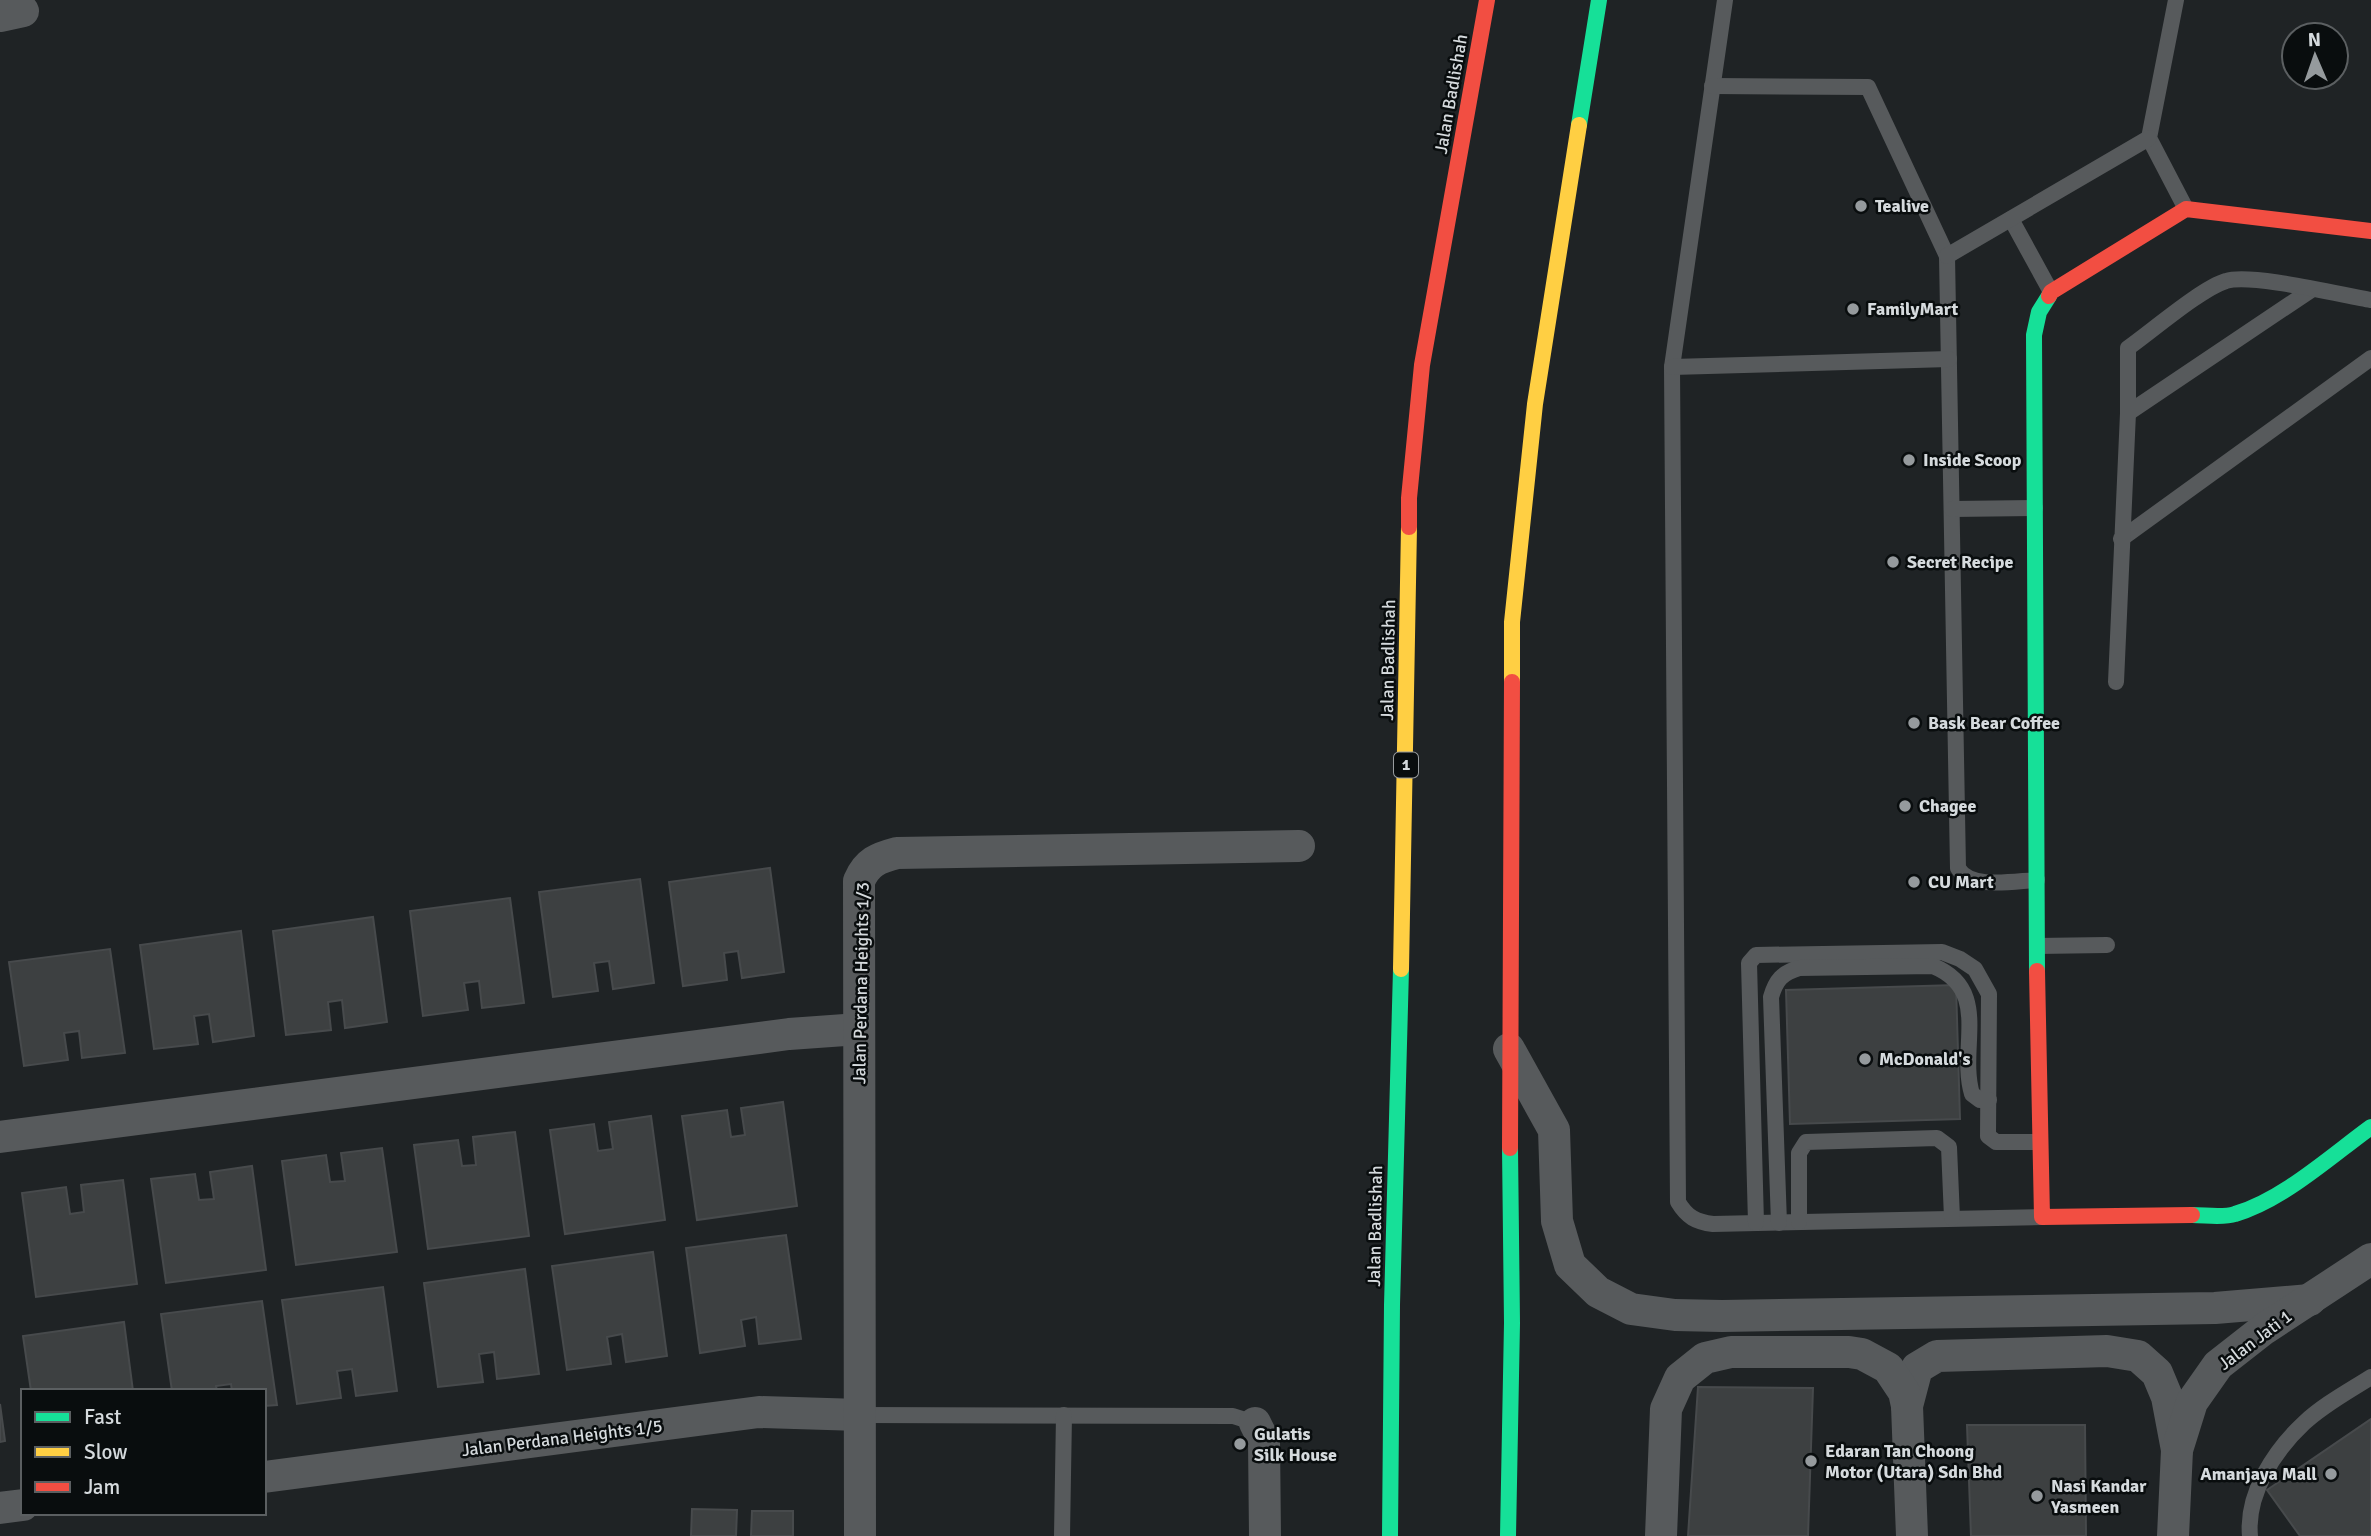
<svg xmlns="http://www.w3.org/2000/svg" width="2371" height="1536" viewBox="0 0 2371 1536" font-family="Signika,sans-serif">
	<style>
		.building { fill: #3d4041; stroke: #474a4c; stroke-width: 2 }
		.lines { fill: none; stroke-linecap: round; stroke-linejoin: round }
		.lane { stroke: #575a5c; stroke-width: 16 }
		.street { stroke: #575a5c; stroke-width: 32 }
		.fast { stroke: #16e098; stroke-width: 16 }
		.slow { stroke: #ffcf43; stroke-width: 16 }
		.jam { stroke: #f24e42; stroke-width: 16 }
		.poi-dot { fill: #959a9d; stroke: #090d0e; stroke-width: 2.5 }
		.labels { text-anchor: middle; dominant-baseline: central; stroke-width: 5; stroke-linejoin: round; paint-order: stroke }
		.shield { fill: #090d0e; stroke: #989c9f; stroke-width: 2 }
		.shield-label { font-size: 16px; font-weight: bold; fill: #d5dadd }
		.street-label { font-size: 18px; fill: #d5dadd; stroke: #090d0e }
		.poi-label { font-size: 18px; font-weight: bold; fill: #d5dadd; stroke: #090d0e; text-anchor: start }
	</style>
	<rect width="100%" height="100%" fill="#1f2325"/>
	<g class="building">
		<polygon points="770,868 784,972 742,978 738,951 724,953 727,980 683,986 669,882"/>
		<polygon points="640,879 654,983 613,989 609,961 594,963 598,991 553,997 539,892"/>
		<polygon points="510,898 524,1003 482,1008 479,981 464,983 468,1010 423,1016 410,911"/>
		<polygon points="373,917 387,1022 345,1028 342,1000 328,1002 331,1030 286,1035 273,931"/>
		<polygon points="241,931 254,1036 213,1042 209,1014 194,1016 198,1044 154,1049 140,945"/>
		<polygon points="110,949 125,1053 82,1058 79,1031 64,1033 68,1060 24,1066 9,962"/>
		<polygon points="1956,985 1960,1119 1790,1124 1786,990"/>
		<polygon points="783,1102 797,1206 697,1220 682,1116 727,1110 731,1137 745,1135 741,1108"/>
		<polygon points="651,1116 665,1220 565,1234 550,1130 594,1124 598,1151 613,1149 609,1122"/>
		<polygon points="515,1132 529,1236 428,1249 414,1145 458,1140 462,1166 476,1165 473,1137"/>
		<polygon points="382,1148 397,1252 296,1265 282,1161 326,1155 330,1182 345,1181 341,1153"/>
		<polygon points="252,1166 266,1270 166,1283 151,1179 195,1174 199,1200 214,1199 210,1172"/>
		<polygon points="123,1180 137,1284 36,1297 22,1193 66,1187 70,1214 84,1212 81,1185"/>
		<polygon points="786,1235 801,1339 759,1344 756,1317 741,1320 745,1346 700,1353 686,1248"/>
		<polygon points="653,1252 667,1356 626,1362 622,1334 607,1337 611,1364 567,1370 552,1266"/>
		<polygon points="525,1269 539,1374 497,1379 494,1352 479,1354 483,1382 438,1387 424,1283"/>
		<polygon points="383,1287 397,1391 356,1396 352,1369 337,1371 341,1398 297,1404 282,1300"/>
		<polygon points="262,1301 277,1405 264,1406 264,1391 232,1391 231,1384 216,1386 217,1391 172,1391 161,1314"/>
		<polygon points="124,1322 133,1391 31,1391 23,1336"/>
		<polygon points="1698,1387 1813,1388 1808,1536 1688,1536"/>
		<polygon points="0,1404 5,1441 0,1442"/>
		<polygon points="2371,1419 2371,1536 2300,1536 2267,1490"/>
		<polygon points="1967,1425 2085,1425 2086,1536 1971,1536"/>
		<polygon points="692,1509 737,1510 736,1536 691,1536"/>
		<polygon points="752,1511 793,1511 793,1536 751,1536"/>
	</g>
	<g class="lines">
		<g class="lane">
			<path d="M1725 0 1672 367 1678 1202C1687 1217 1696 1222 1713 1224L2042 1217"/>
			<polyline points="2176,0 2149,138 2186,209"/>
			<path d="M1712 86 1868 87 1947 256 1958 868C1970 890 2014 881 2037 880"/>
			<polyline points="2011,219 2051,292"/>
			<polyline points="1947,256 2149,138"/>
			<polyline points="1672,367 1949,359"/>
			<polyline points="2128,413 2311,290"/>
			<polyline points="1952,509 2035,508"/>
			<polyline points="2121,539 2371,358"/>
			<path d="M2116 682 2128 413V348C2152 331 2202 288 2226 281 2251 273 2341 295 2371 300"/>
			<polyline points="2037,946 2107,945"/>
			<polyline points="1799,1222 1799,1153 1806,1142 1937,1138 1949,1147 1952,1218"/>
			<polyline points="1756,1223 1749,963 1756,955 1942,952 1960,959 1975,969 1989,994 1988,1136 1996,1142 2040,1142"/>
			<path d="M1779 1223 1771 997C1776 980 1782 973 1799 968L1933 966C1992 990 1958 1047 1972 1094L1980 1100H1989"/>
			<polyline points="860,1415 1233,1416 1255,1423"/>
			<polyline points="1062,1536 1064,1415"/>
			<path d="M2250 1536C2246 1494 2274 1451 2304 1423 2323 1405 2349 1391 2371 1377"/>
		</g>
		<g class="street">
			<polyline points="0,16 23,11"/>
			<polyline points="1509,1049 1554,1130 1557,1221 1570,1265 1598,1292 1631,1309 1675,1315 1722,1316 2215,1308 2310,1300"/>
			<polyline points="0,1137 789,1034 859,1029"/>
			<polyline points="1907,1406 1917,1368 1937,1356 2107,1351 2138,1356 2157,1373 2167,1397 2177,1450"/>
			<polyline points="1255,1423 1264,1441 1265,1536"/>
			<polyline points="264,1477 759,1412 860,1415"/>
			<polyline points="0,1508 23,1505"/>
			<path d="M860 1536 859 881C867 862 878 858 897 853L1299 846"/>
			<polyline points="1661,1536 1666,1409 1680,1378 1705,1358 1731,1352 1849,1352 1862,1354 1888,1368 1904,1392 1907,1406 1912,1536"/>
			<polyline points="2173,1536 2177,1450 2192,1402 2218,1365 2264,1329 2371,1259"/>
		</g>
		<g class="fast">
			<polyline points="1579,125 1599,0"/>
			<polyline points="2037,971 2034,335 2039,312 2049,296"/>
			<path d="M2192 1215C2206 1215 2223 1218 2235 1214 2283 1200 2331 1156 2371 1127"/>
			<polyline points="1390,1536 1392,1305 1401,969"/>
			<polyline points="1508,1536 1512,1323 1510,1148"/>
		</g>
		<g class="slow">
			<polyline points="1512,682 1512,622 1535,404 1579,125"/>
			<polyline points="1401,969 1409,527"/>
		</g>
		<g class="jam">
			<polyline points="2049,296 2051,292 2186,209 2371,231"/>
			<polyline points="1409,527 1409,498 1422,365 1487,0"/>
			<polyline points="2037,971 2042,1217 2192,1215"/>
			<polyline points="1510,1148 1512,682"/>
		</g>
	</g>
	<g class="poi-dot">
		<circle cx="1861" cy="206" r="7"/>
		<circle cx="1853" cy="309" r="7"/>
		<circle cx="1909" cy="460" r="7"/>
		<circle cx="1893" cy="562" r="7"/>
		<circle cx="1914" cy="723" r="7"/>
		<circle cx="1905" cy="806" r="7"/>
		<circle cx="1914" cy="882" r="7"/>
		<circle cx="1865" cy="1059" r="7"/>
		<circle cx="1240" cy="1444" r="7"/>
		<circle cx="1811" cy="1461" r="7"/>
		<circle cx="2331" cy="1474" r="7"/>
		<circle cx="2037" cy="1496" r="7"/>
	</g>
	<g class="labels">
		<rect class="shield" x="1394" y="752.5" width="24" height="25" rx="5"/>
		<g class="shield-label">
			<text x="1406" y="765">1</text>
		</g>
		<g class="street-label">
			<text transform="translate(1451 94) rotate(-80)">Jalan Badlishah</text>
			<text transform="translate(1388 660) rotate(-89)">Jalan Badlishah</text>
			<text transform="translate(861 983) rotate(-89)">Jalan Perdana Heights 1/3</text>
			<text transform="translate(1375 1226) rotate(-89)">Jalan Badlishah</text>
			<text transform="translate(2255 1340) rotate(-37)">Jalan Jati 1</text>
			<text transform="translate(562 1438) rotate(-7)">Jalan Perdana Heights 1/5</text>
		</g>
		<g class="poi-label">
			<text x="1875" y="206">Tealive</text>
			<text x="1867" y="309">FamilyMart</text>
			<text x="1923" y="460">Inside Scoop</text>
			<text x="1907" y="562">Secret Recipe</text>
			<text x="1928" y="723">Bask Bear Coffee</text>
			<text x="1919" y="806">Chagee</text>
			<text x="1928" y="882">CU Mart</text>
			<text x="1879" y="1059">McDonald's</text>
			<text x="1254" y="1434">Gulatis<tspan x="1254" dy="21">Silk House</tspan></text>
			<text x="1825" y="1451">Edaran Tan Choong<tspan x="1825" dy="21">Motor (Utara) Sdn Bhd</tspan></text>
			<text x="2317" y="1474" text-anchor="end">Amanjaya Mall</text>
			<text x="2051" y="1486">Nasi Kandar<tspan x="2051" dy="21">Yasmeen</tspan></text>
		</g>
	</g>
	<rect x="21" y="1389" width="245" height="126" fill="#090d0e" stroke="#5b5f61" stroke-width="2"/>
	<rect x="35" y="1412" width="35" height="10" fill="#16e098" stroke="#5b5f61" stroke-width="2"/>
	<text x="84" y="1424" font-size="21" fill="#d5dadd">Fast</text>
	<rect x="35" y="1447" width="35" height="10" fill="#ffcf43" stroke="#5b5f61" stroke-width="2"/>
	<text x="84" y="1459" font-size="21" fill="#d5dadd">Slow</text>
	<rect x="35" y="1482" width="35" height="10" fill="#f24e42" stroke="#5b5f61" stroke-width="2"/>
	<text x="84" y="1494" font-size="21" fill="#d5dadd">Jam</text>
	<g transform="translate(2315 56) rotate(358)"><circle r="33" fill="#090d0e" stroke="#5b5f61" stroke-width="2"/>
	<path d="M0-5L12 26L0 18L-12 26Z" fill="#959a9d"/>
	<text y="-10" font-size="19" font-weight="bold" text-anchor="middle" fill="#d5dadd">N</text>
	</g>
</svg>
